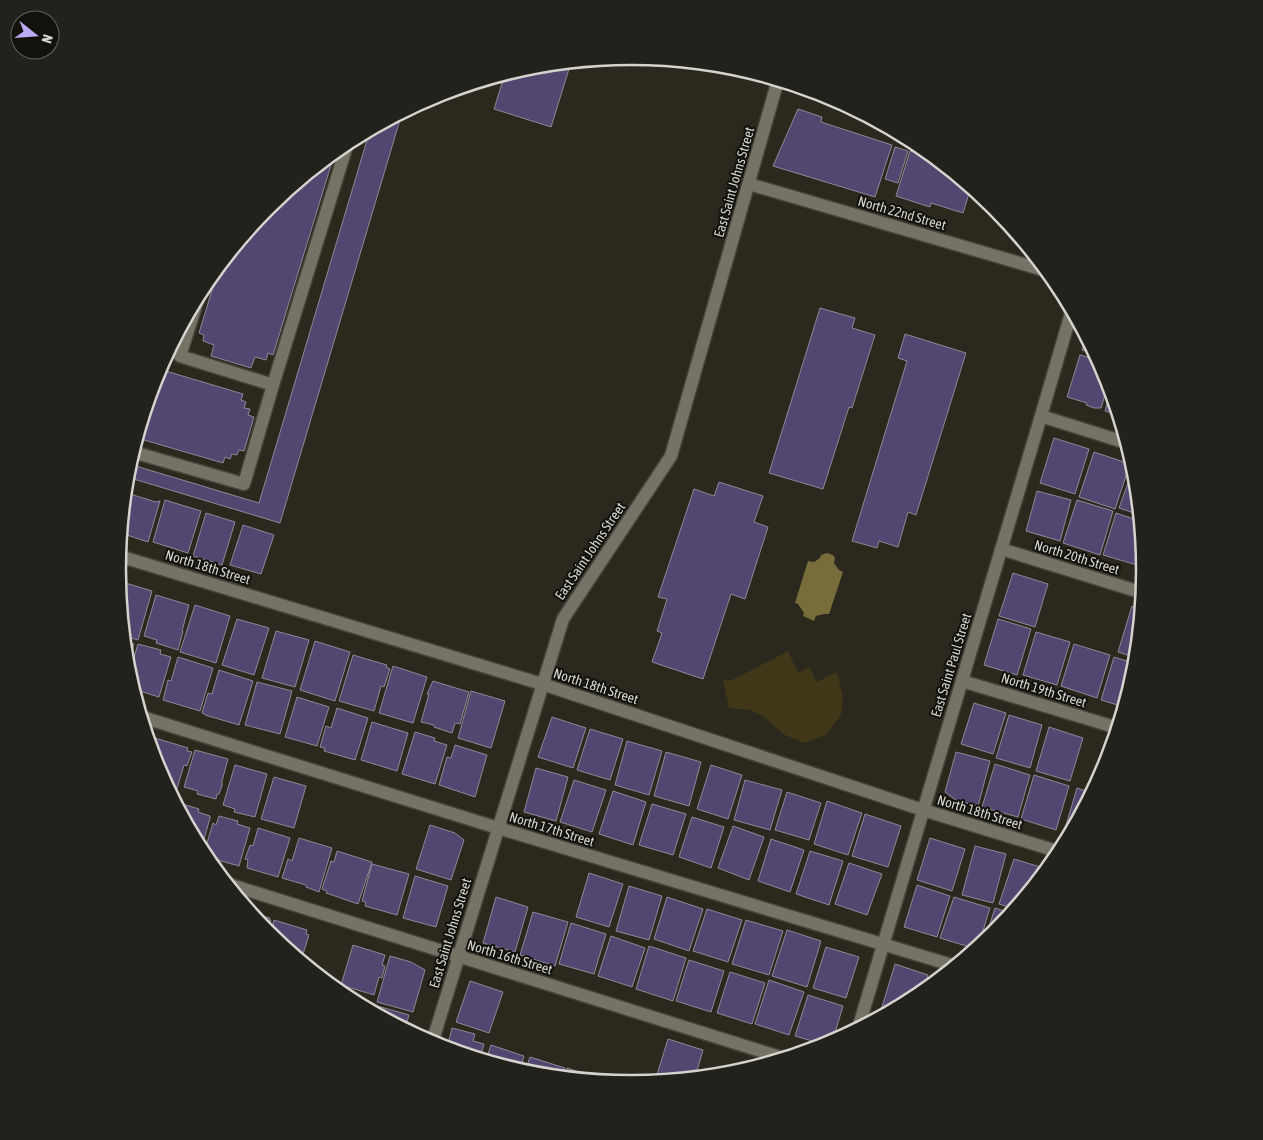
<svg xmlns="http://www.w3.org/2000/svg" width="1263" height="1140" viewBox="0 0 1263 1140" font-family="'Asap Condensed',sans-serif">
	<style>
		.green { fill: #3f3717 }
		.water { fill: #786c3b }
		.building { fill: #534771; stroke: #8c8996 }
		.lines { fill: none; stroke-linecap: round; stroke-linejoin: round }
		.service-casing { stroke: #45433a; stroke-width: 15 }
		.service { stroke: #757366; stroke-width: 12 }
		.labels { text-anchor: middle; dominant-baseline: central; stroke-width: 4; stroke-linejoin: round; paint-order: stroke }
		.street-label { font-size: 14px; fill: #d5d3cd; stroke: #12110c }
		.rim { fill: none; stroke: #d5d3cd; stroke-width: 2.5 }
	</style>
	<rect width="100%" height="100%" fill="#2b281e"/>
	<polygon class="green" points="788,651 798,673 809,667 817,682 836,672 840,679 839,681 843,696 841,715 826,735 805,743 785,735 764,717 750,710 729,708 723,680 727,679 730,681"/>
	<polygon class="water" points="827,553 833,555 835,558 834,563 839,570 843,572 829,614 824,614 816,616 814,621 803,616 804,613 798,604 795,603 808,561 814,562 820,558 821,555"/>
	<g class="building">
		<polygon points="552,64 569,69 551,127 494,109 505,74 532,66"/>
		<polygon points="798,109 822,117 821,122 892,145 875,197 773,166"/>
		<polygon points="402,113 280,523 127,477 129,464 259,503 370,130"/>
		<polygon points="895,147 908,151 898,183 885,179"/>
		<polygon points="910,151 937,159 971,187 963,213 931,203 930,207 896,196"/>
		<polygon points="335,152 273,355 268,353 266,360 255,357 251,368 211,356 214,345 203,341 204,335 199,333 219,267 268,207"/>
		<polygon points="820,308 855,318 852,328 875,335 852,408 849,407 823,489 769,473"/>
		<polygon points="905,334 966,353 916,515 908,512 898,547 879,541 877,548 852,541 907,361 898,358"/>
		<polygon points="1086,336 1096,354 1082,350"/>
		<polygon points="1080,355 1100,361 1106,374 1109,382 1101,408 1094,408 1086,405 1087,403 1067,397"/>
		<polygon points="159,369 243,394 241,400 246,402 244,408 250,409 248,415 254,417 244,451 239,450 237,455 232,454 230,459 225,457 223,463 137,438"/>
		<polygon points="1111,390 1119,415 1105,411"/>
		<polygon points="1054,438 1089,449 1075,494 1040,483"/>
		<polygon points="1094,452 1130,464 1115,509 1079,497"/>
		<polygon points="1134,466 1135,470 1140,515 1119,508"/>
		<polygon points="719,482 763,496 754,522 768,527 745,599 731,594 703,679 652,662 662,633 657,631 667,599 658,597 694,489 714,496"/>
		<polygon points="1037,491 1071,500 1060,541 1026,531"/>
		<polygon points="130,494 156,502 160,501 148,542 121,533 123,514"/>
		<polygon points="165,500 201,511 188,553 153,542"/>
		<polygon points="1077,500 1113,511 1100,555 1063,543"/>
		<polygon points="206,513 235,522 222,565 193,556"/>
		<polygon points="1116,513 1140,521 1143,545 1137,565 1103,555"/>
		<polygon points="243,525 274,535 261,574 230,565"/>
		<polygon points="1013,573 1048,584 1035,627 999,616"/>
		<polygon points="119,581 152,591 138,640 124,636"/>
		<polygon points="156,595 189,605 182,631 183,631 178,650 156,643 157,640 144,636"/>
		<polygon points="195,605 230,616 216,663 180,652"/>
		<polygon points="1132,606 1141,609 1137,658 1118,652"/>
		<polygon points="237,619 269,628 254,675 222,665"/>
		<polygon points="998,619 1031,629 1017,675 984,665"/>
		<polygon points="276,631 309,640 295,687 262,678"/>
		<polygon points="1036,632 1070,642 1057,685 1023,675"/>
		<polygon points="125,641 134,644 127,665"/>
		<polygon points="315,641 350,652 335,701 300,690"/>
		<polygon points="138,644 161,650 160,654 171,657 159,697 133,689 129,674"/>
		<polygon points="1074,644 1110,655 1097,698 1061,686"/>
		<polygon points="353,655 387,665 386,667 390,669 384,687 381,686 374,711 339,701"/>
		<polygon points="178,657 213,668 200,711 163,700 168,680 171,681"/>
		<polygon points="1114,657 1136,664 1135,671 1124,707 1101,700"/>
		<polygon points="393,666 427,677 413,723 379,713"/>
		<polygon points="219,670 253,681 239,725 205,715 205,714 202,713 208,693 212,694"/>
		<polygon points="433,681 469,692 460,724 455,723 452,733 434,727 434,725 421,722 429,694 427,694"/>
		<polygon points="257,682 292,691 280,734 245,725"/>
		<polygon points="471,691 505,701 491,748 458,738"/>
		<polygon points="297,697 329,707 317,746 285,737"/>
		<polygon points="974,703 1006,713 993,754 961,744"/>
		<polygon points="337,708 368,718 355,760 324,751 325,748 320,747 326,726 331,728"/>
		<polygon points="1009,715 1042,725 1030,768 996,758"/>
		<polygon points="552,717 586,728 573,768 538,757"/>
		<polygon points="372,722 408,733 397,771 361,760"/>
		<polygon points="1049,727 1083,738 1070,781 1036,771"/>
		<polygon points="590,729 623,739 610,780 577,770"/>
		<polygon points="415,732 435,738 434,741 447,745 435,784 402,774"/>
		<polygon points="155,738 188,748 187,751 192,752 187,766 184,765 176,792 169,790 157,766 152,749"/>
		<polygon points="627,741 662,751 649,795 615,785"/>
		<polygon points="455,745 487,755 475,797 439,785 447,757 451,758"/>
		<polygon points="195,750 228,759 222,781 222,786 219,794 217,794 216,799 197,794 198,791 184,787"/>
		<polygon points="666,752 701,762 689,806 654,796"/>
		<polygon points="956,752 990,761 978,806 957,801 945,792"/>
		<polygon points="995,764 1030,775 1018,817 982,807"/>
		<polygon points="235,765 267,774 255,817 234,812 235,809 223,805"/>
		<polygon points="711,765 742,775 728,819 697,809"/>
		<polygon points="536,768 568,777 556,821 524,812"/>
		<polygon points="1034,775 1069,786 1056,830 1021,819"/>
		<polygon points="274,777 306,786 294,828 261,819"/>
		<polygon points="574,780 606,790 592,832 560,822"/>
		<polygon points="745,780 782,790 770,830 734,820"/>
		<polygon points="1077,788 1092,793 1070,834 1064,832"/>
		<polygon points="613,791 646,802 633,845 599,834"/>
		<polygon points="787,792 821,803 809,840 775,830"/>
		<polygon points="827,801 862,813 848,855 814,844"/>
		<polygon points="179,803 199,809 198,812 210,816 210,818 201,850 178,806"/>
		<polygon points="652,804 686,814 673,855 639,845"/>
		<polygon points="865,814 901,826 888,867 852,856"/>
		<polygon points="219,816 238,821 237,824 250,828 239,866 207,857 207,854 204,853 213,823 216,825"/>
		<polygon points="692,817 724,827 711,868 679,857"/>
		<polygon points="430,825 455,833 464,840 451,880 416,869"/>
		<polygon points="733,826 764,837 749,880 718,868"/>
		<polygon points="258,828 290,838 278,877 247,868 248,860 245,859 250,845 253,846"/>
		<polygon points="299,838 332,848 319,892 306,887 306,885 282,878 288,859 292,861"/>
		<polygon points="930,838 965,849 952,891 917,880"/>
		<polygon points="771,839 804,850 790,892 758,881"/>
		<polygon points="975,846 1006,854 993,903 962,895"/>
		<polygon points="337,851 372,862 358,904 326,893 327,891 322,889 331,861 334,862"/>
		<polygon points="810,851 843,861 829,905 796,894"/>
		<polygon points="1014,859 1047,869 1015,909 999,904"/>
		<polygon points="849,863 882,874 867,915 835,904"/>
		<polygon points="372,864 409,874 397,915 365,906 366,902 362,901"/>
		<polygon points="589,873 623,884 609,927 576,917"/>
		<polygon points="415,876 448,886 436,927 403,918"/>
		<polygon points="917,885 950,896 937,937 904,927"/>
		<polygon points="629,886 662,896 649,940 616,931"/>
		<polygon points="496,897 528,907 515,952 483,943"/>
		<polygon points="667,897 703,909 689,951 654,939"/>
		<polygon points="954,897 990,908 978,947 976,949 940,938"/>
		<polygon points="995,908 1011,913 995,933 984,942"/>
		<polygon points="707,909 742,920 728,962 693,951"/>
		<polygon points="533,912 568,922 555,966 520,955"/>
		<polygon points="251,913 270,918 269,920 271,920 267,932"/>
		<polygon points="274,920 307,930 306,934 309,935 302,957 299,957 298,958 270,935"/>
		<polygon points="746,920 783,931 769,975 732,964"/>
		<polygon points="571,923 606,934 594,974 559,964"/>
		<polygon points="787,930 821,941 807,987 772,976"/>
		<polygon points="611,936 645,948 632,987 598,976"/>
		<polygon points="353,945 385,955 382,965 385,966 382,978 379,977 374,995 341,985"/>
		<polygon points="649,946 686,958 673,1001 636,989"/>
		<polygon points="826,947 859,957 846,998 813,988"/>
		<polygon points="390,956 411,962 425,970 413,1012 377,1002"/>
		<polygon points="689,960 724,971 711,1012 676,1001"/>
		<polygon points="895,964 928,975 923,992 917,997 888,1013 881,1010"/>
		<polygon points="730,972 765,983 752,1024 717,1013"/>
		<polygon points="769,980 804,992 789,1035 755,1024"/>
		<polygon points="470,981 503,992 489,1033 456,1022"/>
		<polygon points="808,995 843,1006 832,1043 828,1045 826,1045 795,1036"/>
		<polygon points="347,998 367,1004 366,1008"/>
		<polygon points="370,1004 409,1015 405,1028 368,1009"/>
		<polygon points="452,1028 475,1034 473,1041 484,1044 480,1058 447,1048"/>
		<polygon points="668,1039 703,1050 695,1078 655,1081"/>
		<polygon points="491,1045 524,1056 520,1070 486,1060"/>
		<polygon points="530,1057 565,1068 562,1077 531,1074 525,1072"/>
		<polygon points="567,1068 604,1080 604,1081 565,1077"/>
	</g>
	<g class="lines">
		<g class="service-casing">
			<g id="service">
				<polyline points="749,184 1047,271"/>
				<polyline points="200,293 180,356 273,385 348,142"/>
				<polyline points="1041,416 1127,443"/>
				<polyline points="133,452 244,484 273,385"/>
				<polyline points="1001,549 1143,593"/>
				<polyline points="119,556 542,684 923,810 1060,852"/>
				<polyline points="962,681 1118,728"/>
				<polyline points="142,717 498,828 955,966"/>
				<polyline points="228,884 783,1058"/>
				<polyline points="858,1029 1041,416 1072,310"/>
				<polyline points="432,1043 563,619 671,456 778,80"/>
			</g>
		</g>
		<use href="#service" class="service"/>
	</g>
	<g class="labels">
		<g class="street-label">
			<text transform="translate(734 182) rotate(-74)">East Saint Johns Street</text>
			<text transform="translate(902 213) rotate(16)">North 22nd Street</text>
			<text transform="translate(590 551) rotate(-56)">East Saint Johns Street</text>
			<text transform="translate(1077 557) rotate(17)">North 20th Street</text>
			<text transform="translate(208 567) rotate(17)">North 18th Street</text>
			<text transform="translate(951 665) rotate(-73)">East Saint Paul Street</text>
			<text transform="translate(596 686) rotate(18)">North 18th Street</text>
			<text transform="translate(1044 690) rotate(17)">North 19th Street</text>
			<text transform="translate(980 812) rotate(17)">North 18th Street</text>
			<text transform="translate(552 829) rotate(17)">North 17th Street</text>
			<text transform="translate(450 933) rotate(-73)">East Saint Johns Street</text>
			<text transform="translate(510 957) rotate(17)">North 16th Street</text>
		</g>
	</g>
	<path d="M0 0H1263V1140H0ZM126 570a505 505 0 1 1 1010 0a505 505 0 1 1-1010 0Z" fill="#22211b" fill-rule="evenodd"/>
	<path class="rim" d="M126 570a505 505 0 1 1 1010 0a505 505 0 1 1-1010 0Z"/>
	<g transform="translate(35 35) rotate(107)"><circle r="24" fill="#12110c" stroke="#605f59"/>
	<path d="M0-4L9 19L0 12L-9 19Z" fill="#bea9f5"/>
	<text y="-8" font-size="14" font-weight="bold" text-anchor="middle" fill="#d5d3cd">N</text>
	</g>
</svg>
